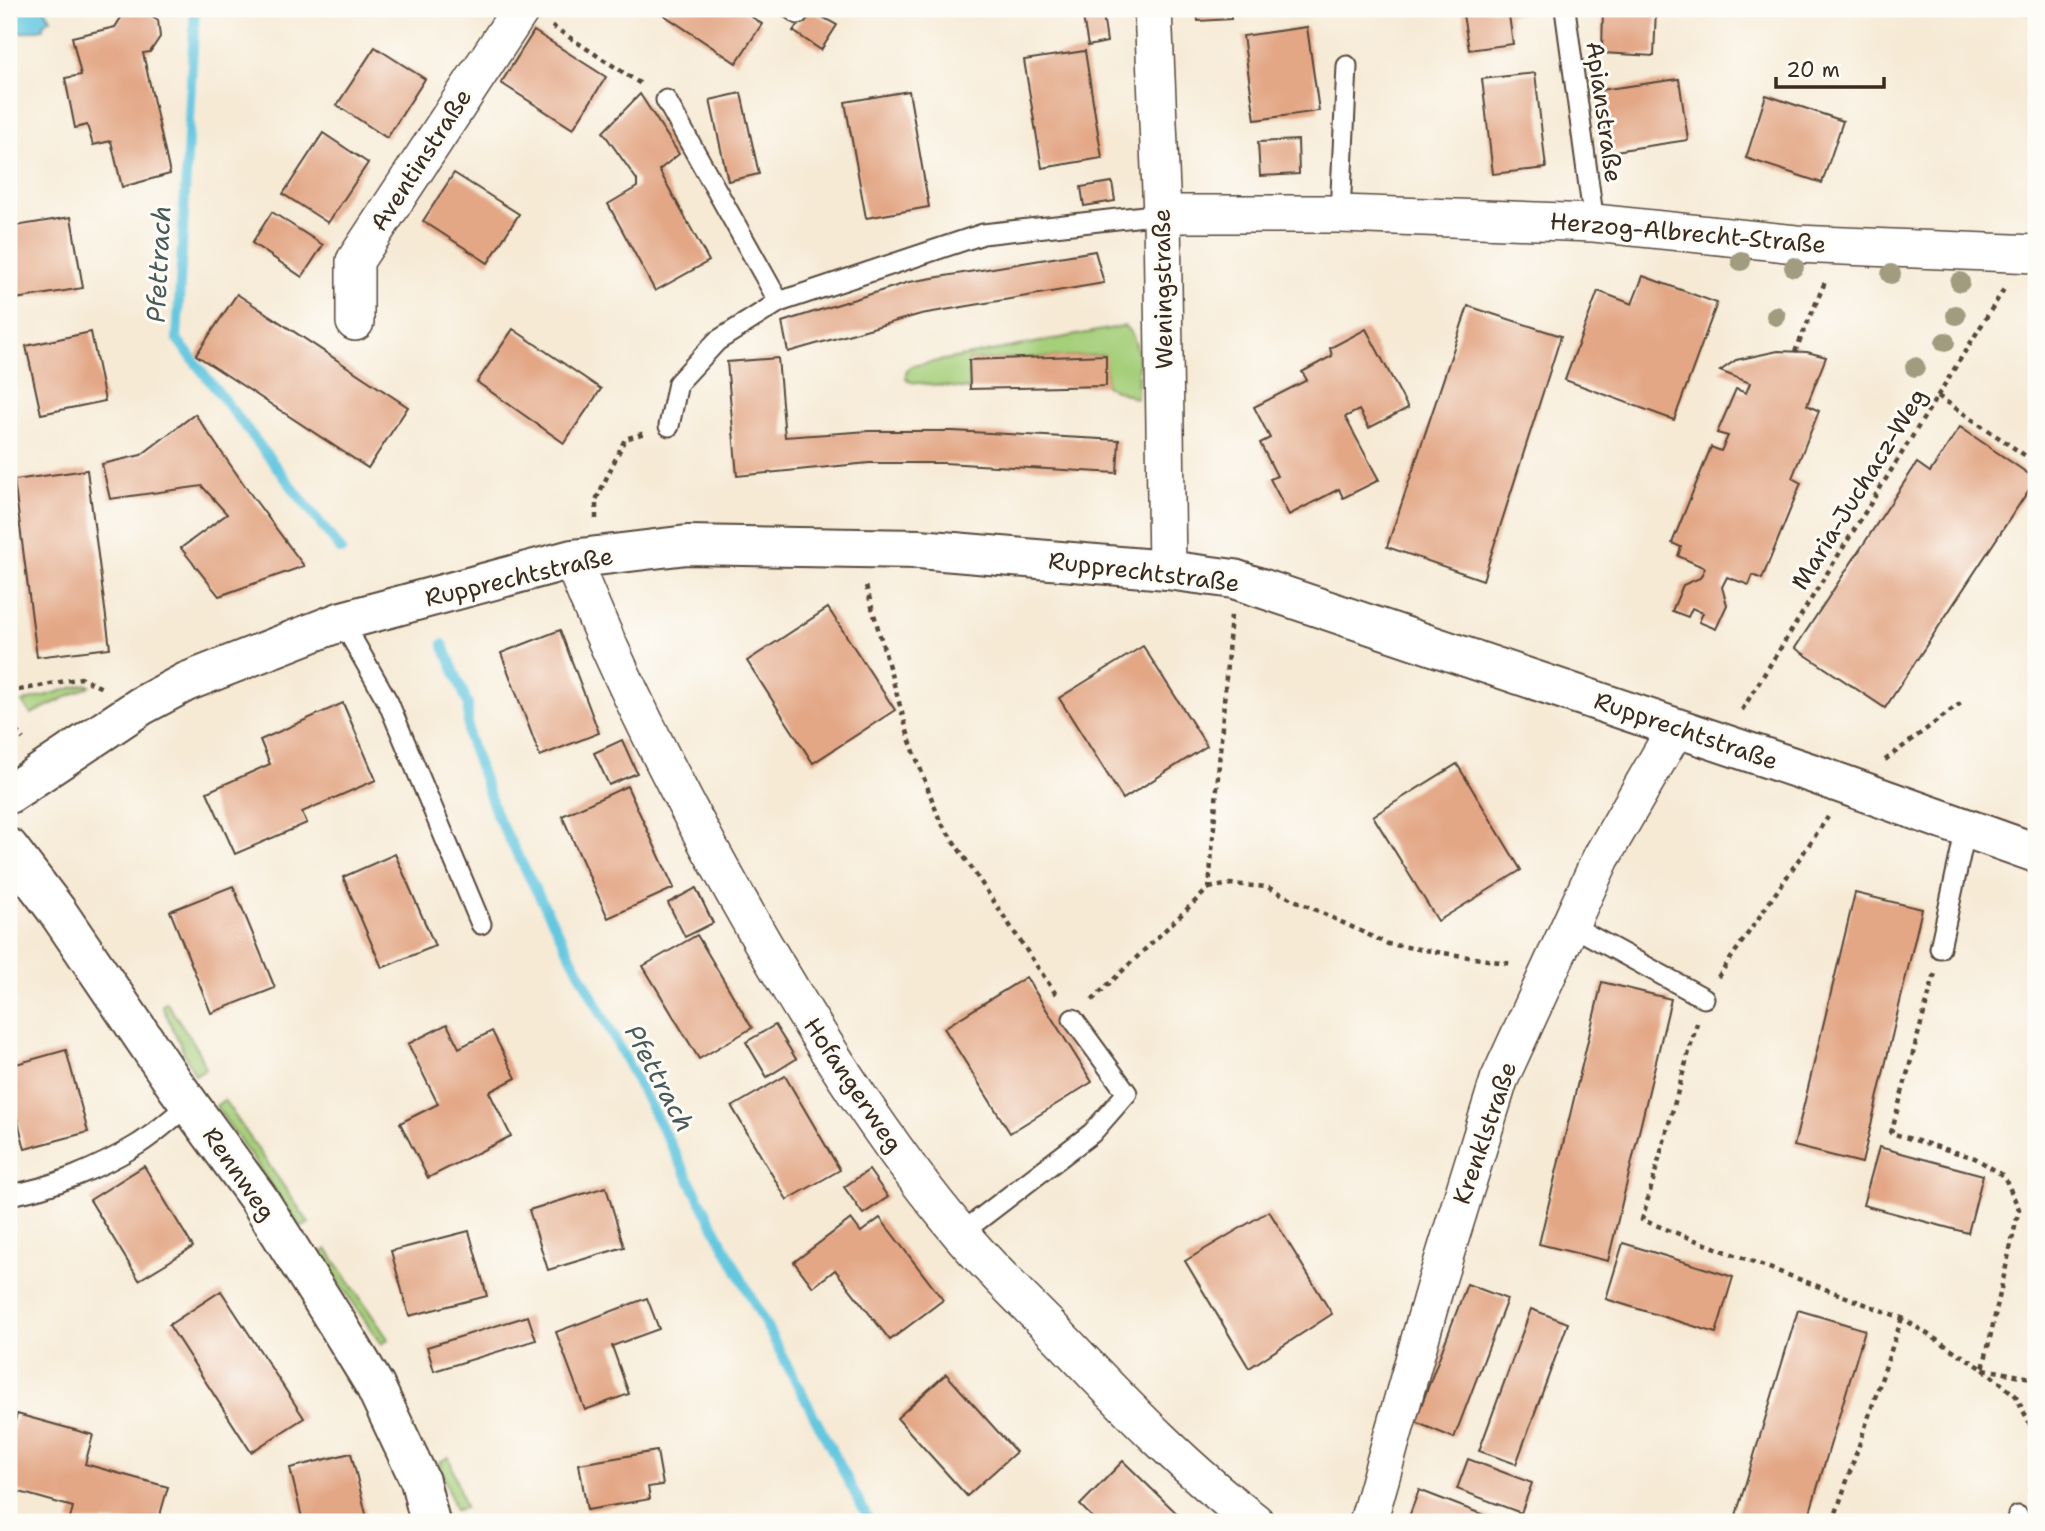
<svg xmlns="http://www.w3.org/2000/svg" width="2045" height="1531" viewBox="0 0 2045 1531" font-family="'Shantell Sans',sans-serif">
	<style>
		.green { fill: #a6cf7a; stroke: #707c4c; stroke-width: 2 }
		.water { fill: #63c7e0; stroke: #4f787f; stroke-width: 2 }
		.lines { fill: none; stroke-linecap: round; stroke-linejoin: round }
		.stream { stroke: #63c7e0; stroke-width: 10 }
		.building { fill: #e3a786 }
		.lane-casing { stroke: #574739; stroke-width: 23 }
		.street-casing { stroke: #574739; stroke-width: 40 }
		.secondary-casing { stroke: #574739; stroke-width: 42 }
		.path { stroke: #574739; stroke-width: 4.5; stroke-dasharray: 5 5; stroke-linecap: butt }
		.lane { stroke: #fff; stroke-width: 19 }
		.street { stroke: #fff; stroke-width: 37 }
		.secondary { stroke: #fff; stroke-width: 38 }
		.tree { fill: #a19c80 }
		.labels { text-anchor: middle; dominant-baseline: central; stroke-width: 6; stroke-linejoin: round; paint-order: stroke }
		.street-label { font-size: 24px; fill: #3b2a1e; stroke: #fdfcf7 }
		.water-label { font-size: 26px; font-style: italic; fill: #475958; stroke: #fdfcf7 }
	</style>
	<rect width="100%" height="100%" fill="#fdfcf7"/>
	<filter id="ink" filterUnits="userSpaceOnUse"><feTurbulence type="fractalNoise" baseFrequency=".0143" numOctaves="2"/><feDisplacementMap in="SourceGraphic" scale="14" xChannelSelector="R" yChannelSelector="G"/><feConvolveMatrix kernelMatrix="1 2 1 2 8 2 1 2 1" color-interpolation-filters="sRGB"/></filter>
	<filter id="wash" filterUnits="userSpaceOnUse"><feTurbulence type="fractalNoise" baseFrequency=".00686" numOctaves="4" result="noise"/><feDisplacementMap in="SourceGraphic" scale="28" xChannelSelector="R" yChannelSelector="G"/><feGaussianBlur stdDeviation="1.57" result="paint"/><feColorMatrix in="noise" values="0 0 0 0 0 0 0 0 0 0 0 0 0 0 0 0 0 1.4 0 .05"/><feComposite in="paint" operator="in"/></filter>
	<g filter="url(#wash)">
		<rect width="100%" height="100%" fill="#f6ead5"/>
		<g class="green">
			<path d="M1124 326C1144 340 1137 376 1137 399L1106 386 1105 355 969 360 970 389 911 382 906 378V372L912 366Z"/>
			<polygon points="86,684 90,686 31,714 22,702"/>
			<polygon points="166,1002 194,1043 206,1069 195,1075 162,1006"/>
			<polygon points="224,1100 309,1223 301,1228 216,1106"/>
			<polygon points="327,1249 388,1339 381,1344 320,1254"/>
			<polygon points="449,1457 465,1508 455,1510 439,1462"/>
		</g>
		<polygon class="water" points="27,9 45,9 51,19 43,24 43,29 9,35 9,12"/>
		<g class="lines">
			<g class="stream">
				<polyline points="195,9 177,339 341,550"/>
				<polyline points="443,644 468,704 468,736 497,816 870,1522"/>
			</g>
		</g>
		<g id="blocks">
			<g class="building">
				<polygon points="142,9 158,20 160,37 150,52 143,53 170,174 122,187 111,141 93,145 87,125 75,128 65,78 81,75 72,37 115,27 124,13"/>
				<polygon points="668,9 740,9 762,24 736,63 664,15"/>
				<polygon points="808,9 837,25 821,50 793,31"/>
				<polygon points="1197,9 1231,9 1231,19 1198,21"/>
				<polygon points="1462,9 1536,9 1536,10 1509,15 1513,44 1469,50"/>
				<polygon points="1603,9 1656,9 1654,56 1602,53"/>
				<polygon points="2020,9 2036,9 2036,18 2019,11"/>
				<polygon points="1103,14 1107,42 1088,46 1083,17"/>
				<polygon points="1307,27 1319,111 1255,120 1243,36"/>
				<polygon points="534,31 606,77 573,129 501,83"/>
				<polygon points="375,47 425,79 387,138 337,105"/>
				<polygon points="1085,51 1102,158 1042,168 1024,60"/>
				<polygon points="1535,73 1546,168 1493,174 1482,79"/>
				<polygon points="1679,79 1688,140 1608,152 1600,90"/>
				<polygon points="909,91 929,207 866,218 845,102"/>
				<polygon points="741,93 759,174 728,181 710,100"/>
				<polygon points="640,94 679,154 659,170 709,261 655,291 608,204 637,187 637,180 603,132"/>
				<polygon points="1766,95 1843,121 1822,183 1746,158"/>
				<polygon points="323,133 368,163 328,223 283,194"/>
				<polygon points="1298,140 1299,174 1260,176 1258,142"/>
				<polygon points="454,173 519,214 488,263 423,221"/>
				<polygon points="1112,182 1115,201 1084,206 1081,187"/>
				<polygon points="272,212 323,245 302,277 252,243"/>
				<polygon points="71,217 83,288 9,300 9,227"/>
				<polygon points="1095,251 1104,283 921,314 788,352 782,322 909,282"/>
				<polygon points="1643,276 1717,303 1674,420 1565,380 1598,291 1632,304"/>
				<polygon points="237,294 408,407 368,468 196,355"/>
				<polygon points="1468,306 1561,336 1483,580 1387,547"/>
				<polygon points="513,329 601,389 564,443 477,382"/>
				<polygon points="1366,329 1408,408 1369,428 1359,410 1345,417 1379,480 1343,498 1339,489 1289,515 1270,479 1277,476 1260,443 1270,438 1254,407 1307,380 1302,372 1332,356 1330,348"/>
				<polygon points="91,332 105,401 41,414 26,346"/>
				<polygon points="1778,351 1807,352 1826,357 1807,405 1819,411 1792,478 1801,483 1762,579 1753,575 1749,585 1727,577 1722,587 1727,605 1716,629 1699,622 1703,613 1692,608 1688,617 1672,611 1683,585 1700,578 1705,568 1678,556 1681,547 1672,543 1711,447 1721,451 1728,436 1717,433 1736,389 1746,393 1750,383 1720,371 1736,360"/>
				<polygon points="1106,355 1106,386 970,389 969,360"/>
				<polygon points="778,358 785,437 869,431 952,431 1119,440 1117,473 944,463 869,463 737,476 727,362"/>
				<polygon points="195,414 252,496 304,566 219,596 181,548 227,514 202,486 110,499 102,464 141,455"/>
				<polygon points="1960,427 2036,479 1885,708 1795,648 1917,463 1930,472"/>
				<polygon points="87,470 110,648 37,657 14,480"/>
				<polygon points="828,608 895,710 813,763 747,661"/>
				<polygon points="560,630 599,733 540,756 501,653"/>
				<polygon points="1143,646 1207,746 1123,799 1059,698"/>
				<polygon points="343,703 376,780 302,812 307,823 235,854 207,792 270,764 260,740"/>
				<polygon points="622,740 637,773 609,785 594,753"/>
				<polygon points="1457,764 1521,870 1438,921 1373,816"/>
				<polygon points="627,786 674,888 608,918 562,816"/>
				<polygon points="395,854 435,946 382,968 343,877"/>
				<polygon points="233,886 275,988 211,1013 170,911"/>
				<polygon points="696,888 713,923 685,937 668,903"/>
				<polygon points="1855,893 1922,909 1862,1163 1794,1146"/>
				<polygon points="697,935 752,1028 699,1059 643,966"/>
				<polygon points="1026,977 1092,1082 1010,1133 944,1028"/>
				<polygon points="1602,982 1671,999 1608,1261 1539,1244"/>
				<polygon points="447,1024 459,1048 492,1031 516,1078 489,1092 511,1136 428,1178 400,1123 438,1104 408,1044"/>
				<polygon points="775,1025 796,1059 767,1077 746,1042"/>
				<polygon points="66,1050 88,1132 25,1149 9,1087 9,1066"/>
				<polygon points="785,1076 840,1170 787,1200 732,1107"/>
				<polygon points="1879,1147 1983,1175 1968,1233 1863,1205"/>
				<polygon points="144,1166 193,1247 139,1280 90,1200"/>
				<polygon points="869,1170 888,1197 863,1214 844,1187"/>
				<polygon points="606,1187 624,1247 548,1270 529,1210"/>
				<polygon points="1269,1211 1332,1314 1249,1368 1185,1261"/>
				<polygon points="880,1218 943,1300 890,1340 835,1270 813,1287 794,1262 851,1219 861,1232"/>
				<polygon points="469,1231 487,1296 409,1316 391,1251"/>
				<polygon points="1623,1243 1733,1277 1716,1333 1606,1299"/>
				<polygon points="1467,1284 1507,1299 1454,1438 1415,1422"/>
				<polygon points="221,1291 304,1418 251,1452 169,1325"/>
				<polygon points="647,1298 659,1329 612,1346 629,1394 585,1410 556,1332"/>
				<polygon points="1531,1309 1568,1323 1516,1464 1479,1451"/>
				<polygon points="1798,1310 1865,1330 1807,1522 1734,1522"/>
				<polygon points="528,1316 536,1340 434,1371 427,1347"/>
				<polygon points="946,1374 1016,1452 967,1496 897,1418"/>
				<polygon points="17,1414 93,1435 85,1464 168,1487 158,1522 69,1522 73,1507 9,1489 9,1442"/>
				<polygon points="657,1451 663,1485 648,1487 650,1499 587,1510 579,1464"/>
				<polygon points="351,1453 368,1522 303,1522 290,1468"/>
				<polygon points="1468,1459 1532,1483 1521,1513 1457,1489"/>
				<polygon points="1123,1461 1161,1498 1186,1522 1097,1522 1080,1505"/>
				<polygon points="1419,1490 1502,1522 1407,1522"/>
			</g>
		</g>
	</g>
	<g filter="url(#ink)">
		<use href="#blocks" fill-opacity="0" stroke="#574739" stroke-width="2"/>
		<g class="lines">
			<g class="lane-casing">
				<g id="lane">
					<polyline points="791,9 798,14"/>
					<polyline points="1565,9 1594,223"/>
					<polyline points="666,100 779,302"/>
					<polyline points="1340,214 1347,66"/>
					<polyline points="669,426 678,383 717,341 779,302 983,234 1162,214"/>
					<polyline points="342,621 388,702 481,924"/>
					<polyline points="1570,931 1585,933 1704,998"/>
					<polyline points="1940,948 1966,828"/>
					<path d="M9 1195C52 1188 99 1168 137 1145 155 1134 172 1118 189 1104"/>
					<polyline points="960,1234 1092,1133 1127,1093 1073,1019"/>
					<polyline points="2016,1522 2018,1516"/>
				</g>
			</g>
			<g class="street-casing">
				<g id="street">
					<polyline points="1153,9 1162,214 1167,570"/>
					<polyline points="1162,214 1340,214 1594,223 1796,244 2036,254"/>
					<polyline points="355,322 355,261 521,9"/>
					<path d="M572 559C625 693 692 821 764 945 823 1045 885 1144 960 1233 994 1274 1035 1311 1072 1350 1130 1411 1188 1471 1255 1522"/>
					<polyline points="1368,1522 1434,1290 1499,1080 1601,858 1676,728"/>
				</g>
			</g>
			<g class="secondary-casing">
				<g id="secondary">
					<polyline points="9,794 141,706 186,682 342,621 572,559 687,545 919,549 1167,570 1234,579 1814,774 2036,853"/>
					<polyline points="9,848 57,911 176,1086 258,1198 338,1325 375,1386 420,1481 430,1522"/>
				</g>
			</g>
			<g class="path">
				<polyline points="552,26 644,86"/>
				<polyline points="1795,352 1825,282"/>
				<polyline points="1938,396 2036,463"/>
				<polyline points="596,519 596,500 625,439 645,433"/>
				<polyline points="866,586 910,741 940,821 1057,996"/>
				<polyline points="9,692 81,678 102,688"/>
				<polyline points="1742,710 2004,289"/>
				<polyline points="9,723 23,739"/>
				<polyline points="1885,760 1961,703"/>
				<polyline points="1209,888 1230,884 1267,887 1388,944 1512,964"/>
				<polyline points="1718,977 1828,817"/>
				<polyline points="1092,1000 1209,888 1231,615"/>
				<polyline points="1697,1023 1642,1220 1902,1318 1983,1369 2019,1209 2004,1176 1975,1158 1891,1133 1935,973"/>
				<polyline points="1983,1369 2016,1396 2036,1437"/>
				<polyline points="1984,1369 2036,1379"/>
				<polyline points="2029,1492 2036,1470"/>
				<polyline points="704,1522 719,1520 740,1522"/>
				<polyline points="1833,1522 1902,1318"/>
			</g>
			<use href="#lane" class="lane"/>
			<use href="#street" class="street"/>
			<use href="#secondary" class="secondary"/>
		</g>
		<g class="tree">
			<circle cx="1741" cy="261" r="10"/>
			<circle cx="1794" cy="267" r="10"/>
			<circle cx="1891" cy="274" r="10"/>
			<circle cx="1960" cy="282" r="10"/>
			<circle cx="1956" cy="315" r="10"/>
			<circle cx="1776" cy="316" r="10"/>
			<circle cx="1945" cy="342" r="10"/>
			<circle cx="1915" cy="367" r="10"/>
		</g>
	</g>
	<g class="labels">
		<g class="street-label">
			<text transform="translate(1604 112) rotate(82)">Apianstraße</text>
			<text transform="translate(421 160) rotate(-57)">Aventinstraße</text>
			<text transform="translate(1688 233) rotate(5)">Herzog-Albrecht-Straße</text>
			<text transform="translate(1163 289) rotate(-91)">Weningstraße</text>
			<text transform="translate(1859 489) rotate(-58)">Maria-Juchacz-Weg</text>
			<text transform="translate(1144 572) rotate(7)">Rupprechtstraße</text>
			<text transform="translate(519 577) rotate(-13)">Rupprechtstraße</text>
			<text transform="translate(1686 731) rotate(19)">Rupprechtstraße</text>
			<text transform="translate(853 1085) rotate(56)">Hofangerweg</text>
			<text transform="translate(1485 1133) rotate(-71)">Krenklstraße</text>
			<text transform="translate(239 1174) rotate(55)">Rennweg</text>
		</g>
		<g class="water-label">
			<text transform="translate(158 264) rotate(-87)">Pfettrach</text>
			<text transform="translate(660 1078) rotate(62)">Pfettrach</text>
		</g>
	</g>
	<rect width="2045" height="1531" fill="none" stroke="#fdfcf7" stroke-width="35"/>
	<path d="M1776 77v10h108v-10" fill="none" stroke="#3b2a1e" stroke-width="3.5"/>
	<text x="1786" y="77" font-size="21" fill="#3b2a1e" stroke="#fdfcf7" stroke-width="5" paint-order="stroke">20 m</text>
</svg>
